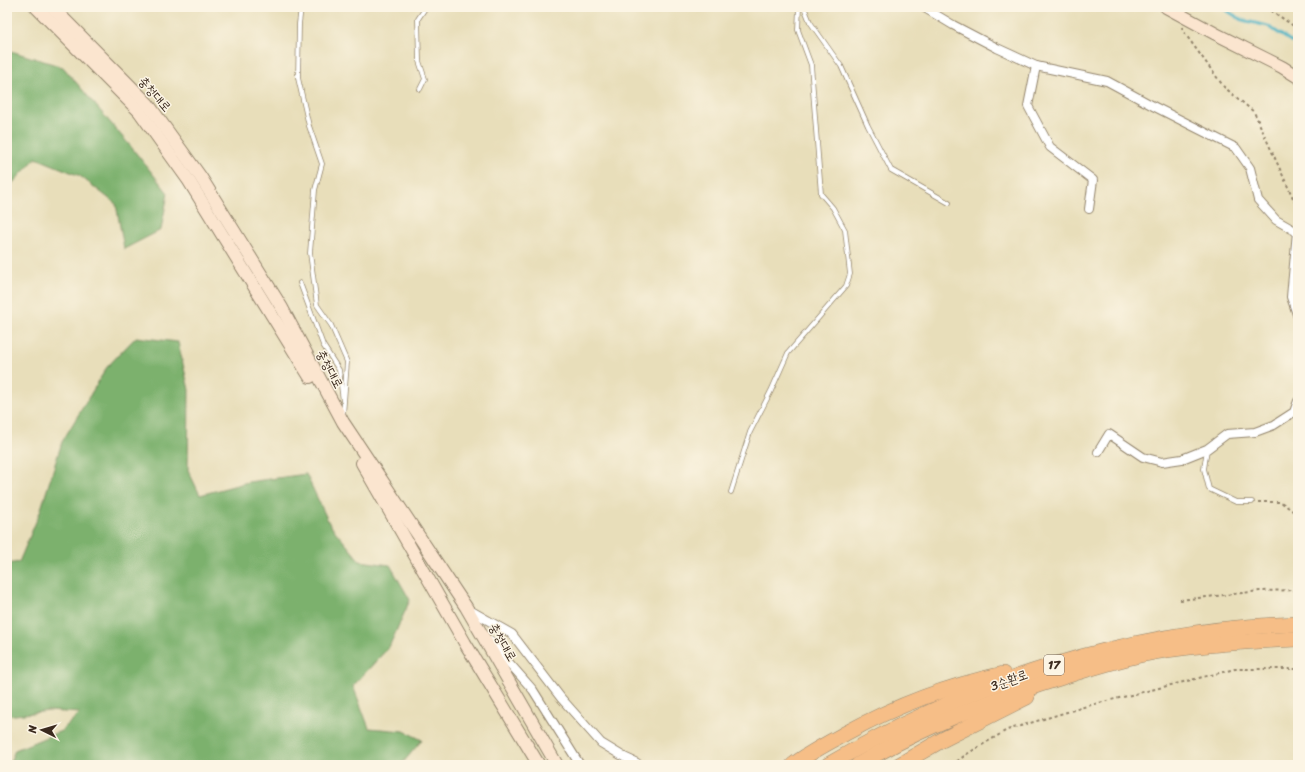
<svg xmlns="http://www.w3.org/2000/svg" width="1305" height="772" viewBox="0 0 1305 772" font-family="Sriracha,'Poor Story',sans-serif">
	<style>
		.forest { fill: #7cb16d; stroke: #5c6e46 }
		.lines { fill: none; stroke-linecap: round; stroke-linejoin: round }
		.stream { stroke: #44b0c2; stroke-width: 3 }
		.lane-casing { stroke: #92846c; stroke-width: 5.5 }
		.street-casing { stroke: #92846c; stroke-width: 10 }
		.secondary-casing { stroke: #92846c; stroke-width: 14 }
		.highway-casing { stroke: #92846c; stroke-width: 16 }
		.path { stroke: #92846c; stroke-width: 2; stroke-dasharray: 3 3; stroke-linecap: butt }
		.lane { stroke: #fff; stroke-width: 4 }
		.street { stroke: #fff; stroke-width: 8 }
		.secondary { stroke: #fbe5cf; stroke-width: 12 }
		.highway { stroke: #f6be87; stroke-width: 15 }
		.labels { text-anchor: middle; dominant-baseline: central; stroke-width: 3; stroke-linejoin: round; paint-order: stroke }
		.shield { fill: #fcf5e5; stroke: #75675a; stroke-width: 1 }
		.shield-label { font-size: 12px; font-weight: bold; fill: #3b2a1e }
		.street-label { font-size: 13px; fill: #3b2a1e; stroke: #fcf5e5 }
	</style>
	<rect width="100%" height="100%" fill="#fcf5e5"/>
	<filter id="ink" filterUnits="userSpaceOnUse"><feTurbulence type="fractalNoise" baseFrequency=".025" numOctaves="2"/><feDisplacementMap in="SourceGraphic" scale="8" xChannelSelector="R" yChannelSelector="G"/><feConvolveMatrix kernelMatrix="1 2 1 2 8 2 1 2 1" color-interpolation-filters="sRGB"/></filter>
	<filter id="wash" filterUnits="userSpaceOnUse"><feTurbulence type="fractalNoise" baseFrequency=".012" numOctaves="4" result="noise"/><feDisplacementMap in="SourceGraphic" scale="16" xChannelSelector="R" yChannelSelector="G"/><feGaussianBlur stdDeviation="0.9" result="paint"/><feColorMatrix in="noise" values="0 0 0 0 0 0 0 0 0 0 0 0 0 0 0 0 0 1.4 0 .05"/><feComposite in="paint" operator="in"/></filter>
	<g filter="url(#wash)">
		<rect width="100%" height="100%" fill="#e8deba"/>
		<g class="forest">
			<polygon points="7,51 11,51 63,67 132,148 168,193 161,230 124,249 116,204 80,176 36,158 7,189"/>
			<polygon points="136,337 178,342 189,390 188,470 200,495 248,482 306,474 330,525 360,561 390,565 410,600 389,647 353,686 369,728 404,731 422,740 401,765 9,765 15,750 61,731 80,713 49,711 7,716 7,564 19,562 40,512 62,442 107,367"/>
		</g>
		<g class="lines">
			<polyline class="stream" points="1221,7 1242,20 1268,26 1298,46"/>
		</g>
	</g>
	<g filter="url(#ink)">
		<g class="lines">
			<g class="lane-casing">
				<g id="lane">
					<polyline points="301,7 299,24 298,78 309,126 322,164 315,190 310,253 317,305 331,325 347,362 343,415"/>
					<polyline points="804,7 810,22 841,66 868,126 891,170 949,203"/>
					<polyline points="420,89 425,79 419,61 418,19 426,7"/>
					<polyline points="300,283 323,345 339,370 343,401"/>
					<polyline points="1207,449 1204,469 1209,489 1236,502 1252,502"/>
					<polyline points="731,492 750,432 771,391 788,353 846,286 850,274 845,230 833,208 821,194 811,65 798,30 799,7"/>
				</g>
			</g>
			<g class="street-casing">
				<g id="street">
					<polyline points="923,7 953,25 997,48 1036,66 1107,81 1155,107 1236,148 1250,168 1258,200 1276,220 1297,232 1291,297 1298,317"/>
					<polyline points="1036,66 1028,106 1050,147 1093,180 1089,209"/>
					<polyline points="1098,452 1109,434 1143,457 1162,462 1182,459 1207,449 1227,434 1255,432 1274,425 1294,412 1298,401"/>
					<polyline points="468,609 512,634 561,698 601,743 624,757 637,763"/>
					<polyline points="490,641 533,690 580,765"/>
				</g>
			</g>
			<g class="secondary-casing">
				<g id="secondary">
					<polyline points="36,7 139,111 189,181 310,377"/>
					<polyline points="52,7 148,104 200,176 282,308 343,422 466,607 557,765"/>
					<polyline points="1166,7 1216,34 1282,67 1298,77"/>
					<polyline points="362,463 465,643 539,765"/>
				</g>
			</g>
			<g class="highway-casing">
				<g id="highway">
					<path d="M793 765C810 752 830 742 848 732 897 705 948 686 1003 674"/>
					<path d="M828 765C970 681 1132 629 1298 624"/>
					<path d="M858 765C924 725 998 697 1072 674 1099 666 1126 657 1154 652 1201 644 1250 641 1298 639"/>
					<polyline points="899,765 942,740 1027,697"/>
				</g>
			</g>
			<g class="path">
				<polyline points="1266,7 1298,29"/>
				<polyline points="1182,27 1183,31 1224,87 1254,112 1298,209"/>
				<polyline points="1258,502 1281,502 1298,515"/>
				<polyline points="1180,600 1260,591 1298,590"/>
				<polyline points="952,765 967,754 1007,730 1087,706 1235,669 1298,669"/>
			</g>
			<use href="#lane" class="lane"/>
			<use href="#street" class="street"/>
			<use href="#secondary" class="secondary"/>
			<use href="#highway" class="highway"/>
		</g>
	</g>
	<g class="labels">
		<rect class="shield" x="1044" y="655" width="20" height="20" rx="3"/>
		<g class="shield-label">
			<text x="1054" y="665">17</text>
		</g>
		<g class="street-label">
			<text transform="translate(155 94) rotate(49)">충청대로</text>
			<text transform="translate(330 369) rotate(62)">충청대로</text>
			<text transform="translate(503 642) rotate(60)">충청대로</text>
			<text transform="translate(1009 680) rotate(-20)">3순환로</text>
		</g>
	</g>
	<rect width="1305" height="772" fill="none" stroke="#fcf5e5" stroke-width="24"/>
	<g transform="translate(42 730) rotate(275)" stroke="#fcf5e5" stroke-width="3" paint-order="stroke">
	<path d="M0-3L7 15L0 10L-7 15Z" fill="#3b2a1e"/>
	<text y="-6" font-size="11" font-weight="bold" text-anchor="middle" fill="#3b2a1e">N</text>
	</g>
</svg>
